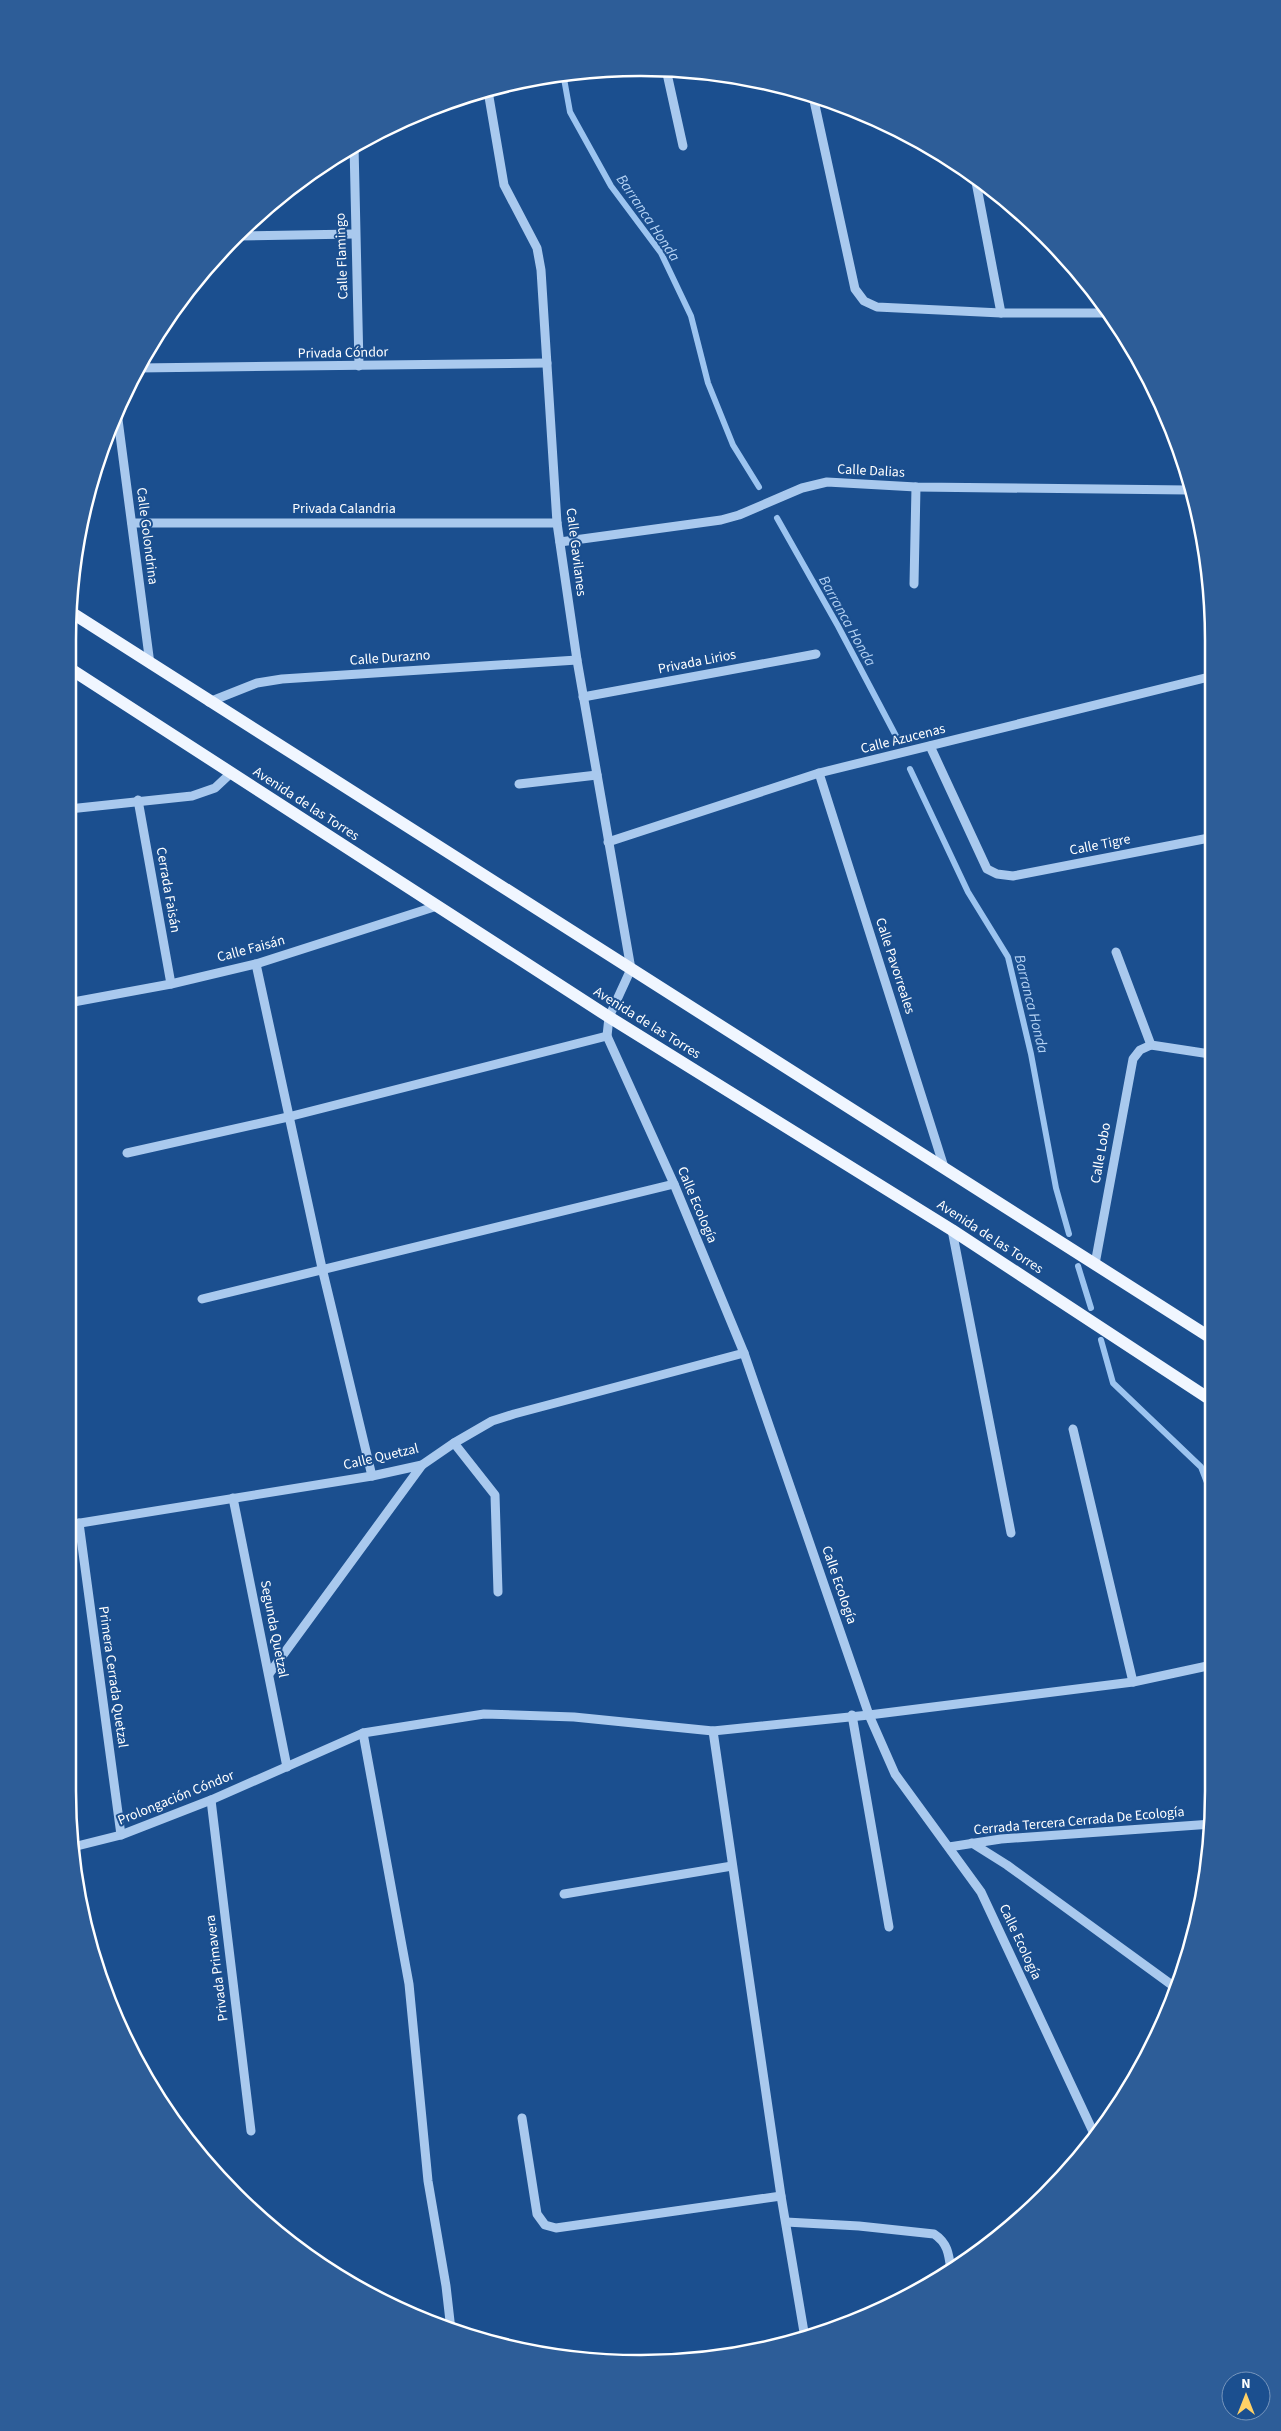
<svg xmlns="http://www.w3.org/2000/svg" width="1281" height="2431" viewBox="0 0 1281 2431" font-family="'Source Sans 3',sans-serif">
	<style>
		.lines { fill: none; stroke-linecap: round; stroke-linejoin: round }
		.stream { stroke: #9cc4f0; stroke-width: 6 }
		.minor { stroke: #a9c9ee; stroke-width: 9 }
		.major { stroke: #f0f6ff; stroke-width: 12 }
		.labels { text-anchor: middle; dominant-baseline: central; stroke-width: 4; stroke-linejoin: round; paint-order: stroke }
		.street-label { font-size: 14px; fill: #fff; stroke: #1b4f8f }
		.water-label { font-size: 15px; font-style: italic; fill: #b5d3f5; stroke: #1b4f8f }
		.rim { fill: none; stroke: #fff; stroke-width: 2.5 }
	</style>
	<rect width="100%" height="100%" fill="#1b4f8f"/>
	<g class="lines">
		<g class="stream">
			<polyline points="563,73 570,112 611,186 661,253 691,316 708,383 733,445 759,487"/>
			<polyline points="777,518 838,626 896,736"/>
			<polyline points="910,769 968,892 1008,957 1031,1054 1056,1188 1069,1234"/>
			<polyline points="1078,1266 1091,1308"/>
			<polyline points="1101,1340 1113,1383 1201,1467 1211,1493"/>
		</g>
		<g class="minor">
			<polyline points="666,69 683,146"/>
			<polyline points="488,91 504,185 537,248 541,270 557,523 577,660 631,969 609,1017 607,1036 674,1184 744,1353 869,1715 895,1774 981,1892 1096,2138"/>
			<polyline points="813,96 855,289 864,301 877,307 1001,313 1108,313"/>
			<polyline points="354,145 359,366"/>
			<polyline points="976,182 1001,313"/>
			<polyline points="238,236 354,234"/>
			<polyline points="138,368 547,363"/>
			<polyline points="117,412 150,664"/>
			<polyline points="132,523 557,523"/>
			<polyline points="560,542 721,520 739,515 802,488 827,482 916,487 1188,490"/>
			<polyline points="914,584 916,487"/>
			<polyline points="583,697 816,654"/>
			<polyline points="209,702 257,683 282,679 577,660"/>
			<polyline points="930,746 987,869 997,874 1013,876 1209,838"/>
			<polyline points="819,773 944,1167"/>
			<polyline points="519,784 597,775"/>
			<polyline points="138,800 171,984"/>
			<polyline points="69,809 192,796 215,788 231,773"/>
			<polyline points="608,842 819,773 1209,677"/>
			<polyline points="1116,952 1151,1045"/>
			<polyline points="256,964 322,1268 372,1476"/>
			<polyline points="68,1003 171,984 256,964 437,906"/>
			<polyline points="127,1153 288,1117 607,1036"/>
			<polyline points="68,1221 70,1229"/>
			<polyline points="952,1230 1011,1533"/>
			<polyline points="1095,1264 1133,1059 1140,1050 1151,1045 1210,1054"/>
			<polyline points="202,1299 674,1184"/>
			<polyline points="1073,1429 1133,1682"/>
			<polyline points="454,1443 495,1495 498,1592"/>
			<polyline points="233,1498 287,1767"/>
			<polyline points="79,1523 121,1835"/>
			<polyline points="68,1525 372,1476 422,1465 454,1443 492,1421 514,1414 744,1353"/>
			<polyline points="269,1674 422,1465"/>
			<polyline points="852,1715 889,1927"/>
			<polyline points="713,1731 781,2196 805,2338"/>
			<polyline points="363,1733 409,1984 428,2181 446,2286 451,2330"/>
			<polyline points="211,1800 251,2131"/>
			<polyline points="972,1843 1007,1865 1176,1988"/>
			<polyline points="73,1847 121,1835 211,1800 363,1733 484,1714 574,1717 713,1731 869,1715 1133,1682 1212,1665"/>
			<polyline points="949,1847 1001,1839 1212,1824"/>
			<polyline points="564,1894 732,1866"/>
			<polyline points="522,2118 537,2214 545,2225 556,2228 781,2196"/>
			<path d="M786 2222 859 2226 934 2234C948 2243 949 2255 951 2271"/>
		</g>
		<g class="major">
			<polyline points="69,611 1211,1338"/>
			<polyline points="69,668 609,1017 952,1230 1211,1400"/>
		</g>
	</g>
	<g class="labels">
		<g class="street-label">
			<text transform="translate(342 256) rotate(-92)">Calle Flamingo</text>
			<text transform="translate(343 353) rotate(-1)">Privada Cóndor</text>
			<text transform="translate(871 471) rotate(3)">Calle Dalias</text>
			<text x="344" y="509">Privada Calandria</text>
			<text transform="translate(147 536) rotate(83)">Calle Golondrina</text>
			<text transform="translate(576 552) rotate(83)">Calle Gavilanes</text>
			<text transform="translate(390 658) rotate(-4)">Calle Durazno</text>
			<text transform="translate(697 662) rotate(-11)">Privada Lirios</text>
			<text transform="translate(903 739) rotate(-14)">Calle Azucenas</text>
			<text transform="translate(306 804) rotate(33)">Avenida de las Torres</text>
			<text transform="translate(1100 845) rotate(-11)">Calle Tigre</text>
			<text transform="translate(168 890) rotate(80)">Cerrada Faisán</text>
			<text transform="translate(251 949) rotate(-15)">Calle Faisán</text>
			<text transform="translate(895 966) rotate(72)">Calle Pavorreales</text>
			<text transform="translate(647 1023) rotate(32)">Avenida de las Torres</text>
			<text transform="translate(1101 1153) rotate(-80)">Calle Lobo</text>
			<text transform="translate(697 1205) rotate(67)">Calle Ecología</text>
			<text transform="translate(990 1237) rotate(33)">Avenida de las Torres</text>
			<text transform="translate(381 1457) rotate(-13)">Calle Quetzal</text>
			<text transform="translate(839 1585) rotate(71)">Calle Ecología</text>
			<text transform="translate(274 1629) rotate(79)">Segunda Quetzal</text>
			<text transform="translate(113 1677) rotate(82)">Primera Cerrada Quetzal</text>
			<text transform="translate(176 1798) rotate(-22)">Prolongación Cóndor</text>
			<text transform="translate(1079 1821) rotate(-5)">Cerrada Tercera Cerrada De Ecología</text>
			<text transform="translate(1020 1942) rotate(65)">Calle Ecología</text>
			<text transform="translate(217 1968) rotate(-97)">Privada Primavera</text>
		</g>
		<g class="water-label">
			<text transform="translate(648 218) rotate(56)">Barranca Honda</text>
			<text transform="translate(847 621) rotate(61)">Barranca Honda</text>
			<text transform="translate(1031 1004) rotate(76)">Barranca Honda</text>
		</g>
	</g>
	<path d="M0 0H1281V2431H0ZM640 76H641A564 564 0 0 1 1205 640V1791A564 564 0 0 1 641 2355H640A564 564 0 0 1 76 1791V640A564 564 0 0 1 640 76Z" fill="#2d5d98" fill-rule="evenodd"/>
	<path class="rim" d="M640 76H641A564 564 0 0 1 1205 640V1791A564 564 0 0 1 641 2355H640A564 564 0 0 1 76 1791V640A564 564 0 0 1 640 76Z"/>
	<g transform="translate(1246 2396)"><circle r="24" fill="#1b4f8f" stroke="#7695bc"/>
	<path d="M0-4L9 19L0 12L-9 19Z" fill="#ffd166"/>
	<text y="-8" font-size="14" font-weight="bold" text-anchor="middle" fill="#ffffff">N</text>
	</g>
</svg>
